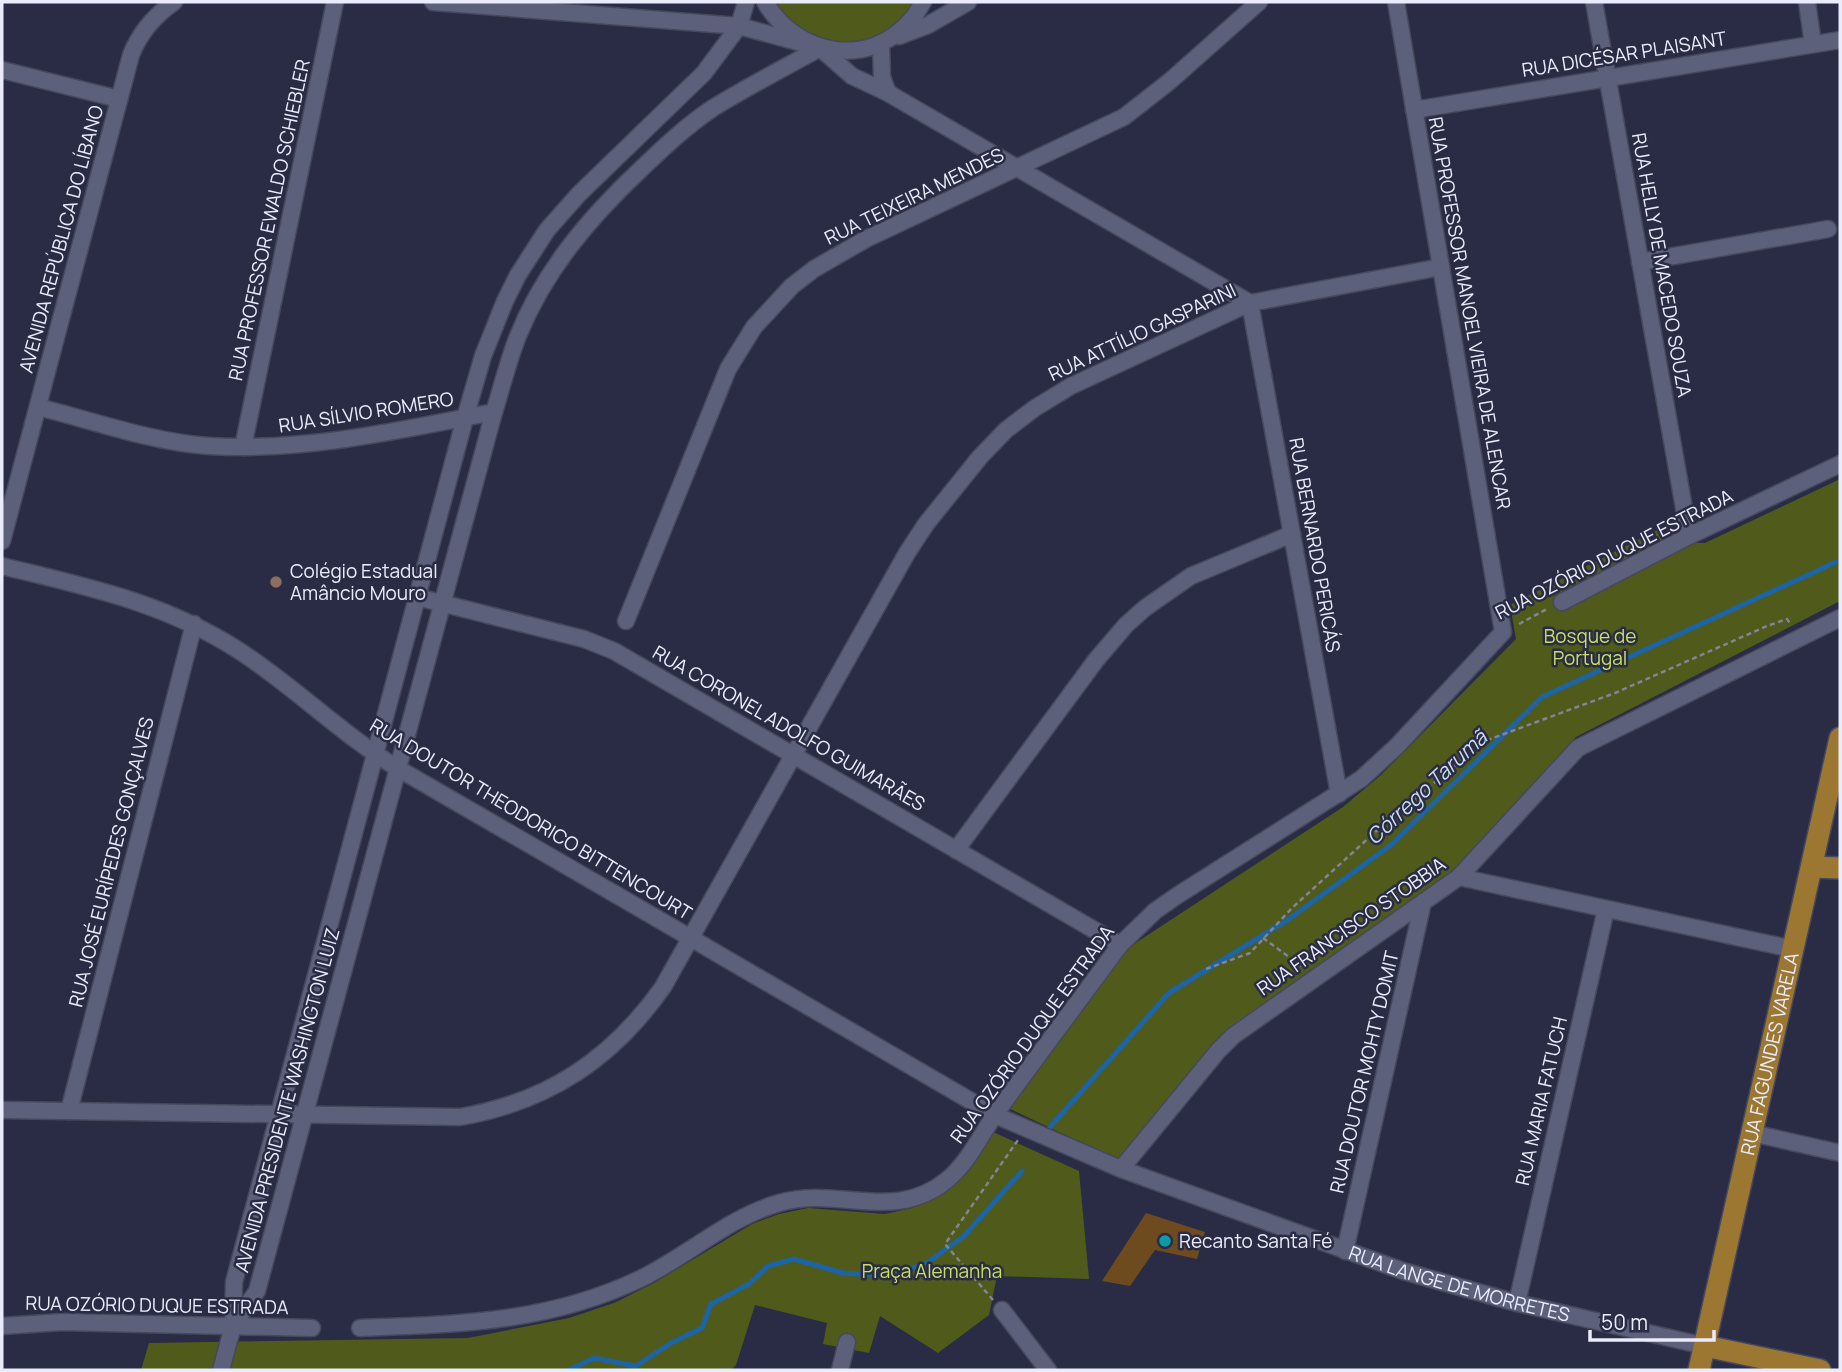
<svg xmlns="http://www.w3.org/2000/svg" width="1842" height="1372" viewBox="0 0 1842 1372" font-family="Manrope,sans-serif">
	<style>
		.green { fill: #505a1b }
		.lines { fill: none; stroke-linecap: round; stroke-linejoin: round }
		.stream { stroke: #1d64a5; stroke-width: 5 }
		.building { fill: #6d4b1f }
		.minor-casing { stroke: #46485c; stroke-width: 19 }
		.major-casing { stroke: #46485c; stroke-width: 24 }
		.path { stroke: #828498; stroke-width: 2.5; stroke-dasharray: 5 3.5; stroke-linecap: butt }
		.minor { stroke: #5c607a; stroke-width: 16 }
		.major { stroke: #9c7732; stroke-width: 21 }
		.education-dot { fill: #8d6e63; stroke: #292c44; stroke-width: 2.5 }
		.culture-dot { fill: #0f9aa8; stroke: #292c44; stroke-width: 2.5 }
		.labels { text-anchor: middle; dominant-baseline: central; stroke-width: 5; stroke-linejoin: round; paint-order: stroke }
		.street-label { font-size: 19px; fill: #eaecfc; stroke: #292c44 }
		.poi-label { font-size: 19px; fill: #eaecfc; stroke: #292c44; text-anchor: start }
		.park-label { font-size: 19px; fill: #c9df5f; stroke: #292c44 }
		.water-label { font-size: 21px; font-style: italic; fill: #cbdcee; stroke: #292c44 }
	</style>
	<rect width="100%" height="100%" fill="#292c44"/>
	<g class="green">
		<path d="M775 2H913C883 58 807 52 775 2Z"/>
		<path d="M1840 479V601L1576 737 1448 876 1219 1037 1118 1160 1008 1108 1128 948 1343 807 1381 775 1516 639 1510 605 1677 520C1681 539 1686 544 1705 543Z"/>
		<polygon points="993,1132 1079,1171 1089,1279 997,1276 989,1315 938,1353 880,1316 869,1353 823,1344 827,1323 755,1305 736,1365 731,1370 141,1370 149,1343 468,1338 569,1318 614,1303 654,1283 752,1224 779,1214 808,1208 885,1214 912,1208 947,1188 970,1167"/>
	</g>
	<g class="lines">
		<g class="stream">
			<polyline points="1050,1127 1169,993 1289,919 1391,845 1542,697 1836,562"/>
			<polyline points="569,1370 594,1358 636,1366 671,1343 702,1328 711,1304 749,1284 768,1266 794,1259 843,1273 890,1276 927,1263 964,1236 1022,1171"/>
		</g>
	</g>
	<polygon class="building" points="1146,1213 1205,1232 1197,1259 1155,1250 1130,1286 1102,1281"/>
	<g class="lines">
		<g class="minor-casing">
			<g id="minor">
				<polyline points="433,2 739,26 820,48 852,76 888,93 1250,303 1339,794"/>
				<path d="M765 2C796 55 868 70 911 20 916 15 919 8 923 2"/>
				<polyline points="1594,2 1689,536"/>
				<polyline points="1807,2 1813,44"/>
				<polyline points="899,36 928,25 968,2"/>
				<polyline points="881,44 882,77 888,93"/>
				<polyline points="2,70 119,99"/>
				<polyline points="1414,110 1840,40"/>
				<polyline points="1640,262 1828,229"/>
				<path d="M38 407C94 421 152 442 209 446 306 452 400 430 494 412"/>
				<polyline points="243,447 335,2"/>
				<path d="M2 541 131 55C140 32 154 16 174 2"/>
				<path id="s1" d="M2 566C87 587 163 602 238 650 294 686 342 735 399 769 598 884 796 999 995 1115L1121 1169 1403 1271 1517 1303 1705 1346"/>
				<polyline points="417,597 584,639 614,651 1120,945"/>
				<polyline points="1562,602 1689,536 1840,464"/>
				<polyline points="626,621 728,369 754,327 792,286 814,269 866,239 1124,117 1170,81 1259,2"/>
				<polyline points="956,850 1096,660 1126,625 1145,608 1191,576 1292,534"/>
				<polyline points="1459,877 1793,949"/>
				<path d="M2 1110 460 1117C548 1102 612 1059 663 987L907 553 926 524 980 457 1006 430 1035 408 1071 386 1250 303 1441 267"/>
				<polyline points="69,1111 194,624"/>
				<polyline points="1752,1133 1840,1153"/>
				<polyline points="1121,1169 1218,1051 1233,1036 1459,877 1578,748 1840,618"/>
				<polyline points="1345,1251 1423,902"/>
				<polyline points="1517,1303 1606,909"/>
				<polyline points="1002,1310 1048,1370"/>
				<polyline points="2,1326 62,1322 312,1328"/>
				<path d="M233 1326 257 1291 494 412C502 387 508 361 518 336 544 271 589 218 640 170 663 148 686 126 713 108 747 87 784 68 820 48"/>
				<path d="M360 1328C460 1324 547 1323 640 1279 688 1256 727 1218 779 1203 838 1185 893 1224 947 1180 969 1162 981 1134 997 1112 1037 1056 1079 1001 1120 945L1155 911 1178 895 1361 779 1397 746 1503 632 1396 2"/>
				<polyline points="221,1370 233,1326 234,1282 465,418 483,356 505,301 518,275 547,230 579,194 704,73 739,26 746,2"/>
				<polyline points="840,1370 847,1342"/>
			</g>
		</g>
		<g class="major-casing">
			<g id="major">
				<polyline points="1812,867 1840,868"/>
				<polyline points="1705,1346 1820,1370"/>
				<path id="s2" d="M1699 1370 1840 738"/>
			</g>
		</g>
		<g class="path">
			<polyline points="1519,624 1547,609"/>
			<polyline points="1263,938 1303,967"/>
			<polyline points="1206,969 1250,953 1292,908 1385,823 1485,741 1615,693 1767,626 1787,619 1790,623"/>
			<polyline points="993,1300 945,1244 1018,1140"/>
		</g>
		<use href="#minor" class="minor"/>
		<use href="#major" class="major"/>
	</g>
	<circle class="education-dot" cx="276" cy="582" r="7"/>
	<circle class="culture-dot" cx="1165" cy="1241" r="7"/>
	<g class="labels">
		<g class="street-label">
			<text transform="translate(1624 54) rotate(-9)">RUA DICÉSAR PLAISANT</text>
			<text transform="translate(914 196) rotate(-26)">RUA TEIXEIRA MENDES</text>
			<text transform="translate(269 220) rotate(-78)">RUA PROFESSOR EWALDO SCHIEBLER</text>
			<text transform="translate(61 239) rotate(-75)">AVENIDA REPÚBLICA DO LÍBANO</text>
			<text transform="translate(1662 265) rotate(80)">RUA HELLY DE MACEDO SOUZA</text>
			<text transform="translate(1470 313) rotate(80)">RUA PROFESSOR MANOEL VIEIRA DE ALENCAR</text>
			<text transform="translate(1142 332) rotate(-25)">RUA ATTÍLIO GASPARINI</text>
			<text transform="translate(366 412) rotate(-9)">RUA SÍLVIO ROMERO</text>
			<text transform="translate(1315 545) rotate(80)">RUA BERNARDO PERICÁS</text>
			<text transform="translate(1614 554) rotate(-27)">RUA OZÓRIO DUQUE ESTRADA</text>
			<text transform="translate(789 728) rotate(30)">RUA CORONEL ADOLFO GUIMARÃES</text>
			<text transform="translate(531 819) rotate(31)">RUA DOUTOR THEODORICO BITTENCOURT</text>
			<text transform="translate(111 862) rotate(-76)">RUA JOSÉ EURÍPEDES GONÇALVES</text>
			<text transform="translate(1351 926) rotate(-35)">RUA FRANCISCO STOBBIA</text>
			<text transform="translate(1032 1034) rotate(-54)">RUA OZÓRIO DUQUE ESTRADA</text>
			<text stroke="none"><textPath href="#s2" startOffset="324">RUA FAGUNDES VARELA</textPath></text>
			<text transform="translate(1364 1072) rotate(-77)">RUA DOUTOR MOHTY DOMIT</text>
			<text transform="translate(287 1100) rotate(-75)">AVENIDA PRESIDENTE WASHINGTON LUIZ</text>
			<text transform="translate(1541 1101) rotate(-77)">RUA MARIA FATUCH</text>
			<text stroke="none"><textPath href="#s1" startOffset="1636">RUA LANGE DE MORRETES</textPath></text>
			<text transform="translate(157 1305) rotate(1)">RUA OZÓRIO DUQUE ESTRADA</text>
		</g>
		<g class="poi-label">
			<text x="290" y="571">Colégio Estadual<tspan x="290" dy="22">Amâncio Mouro</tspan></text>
			<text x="1179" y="1241">Recanto Santa Fé</text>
		</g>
		<g class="park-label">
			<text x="1590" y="636">Bosque de<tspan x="1590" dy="22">Portugal</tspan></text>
			<text x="932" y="1271">Praça Alemanha</text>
		</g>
		<g class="water-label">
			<text transform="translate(1426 787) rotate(-43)">Córrego Tarumã</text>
		</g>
	</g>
	<rect width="1842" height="1372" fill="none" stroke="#eaecfc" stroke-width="7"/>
	<path d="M1590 1330v10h124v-10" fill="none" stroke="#eaecfc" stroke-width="3.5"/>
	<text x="1601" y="1330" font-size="21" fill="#eaecfc" stroke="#292c44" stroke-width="5" paint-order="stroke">50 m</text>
</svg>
